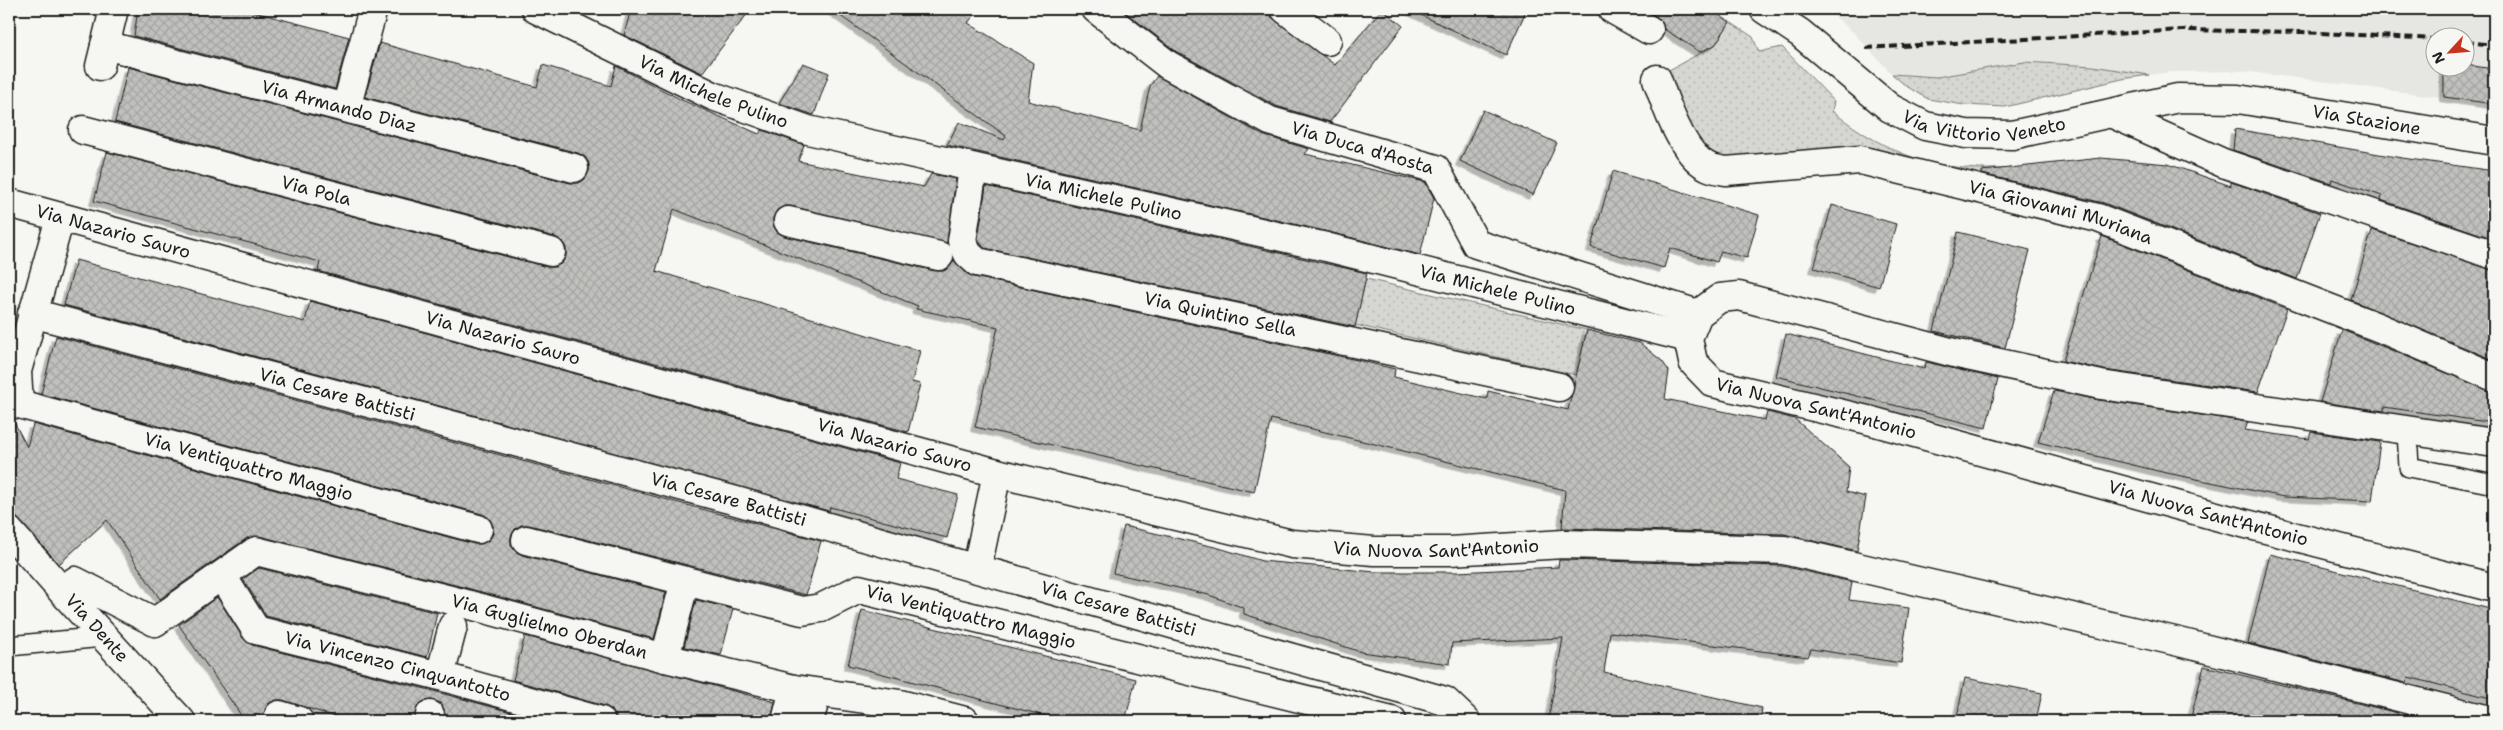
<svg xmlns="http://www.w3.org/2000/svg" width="2503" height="730" viewBox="0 0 2503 730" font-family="'Shantell Sans',sans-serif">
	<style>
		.built { fill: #e6e6e2; fill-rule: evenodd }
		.grass { fill: url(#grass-dots); stroke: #797977 }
		.building { fill: url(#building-cross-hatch); stroke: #1c1c1c; filter: url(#shadow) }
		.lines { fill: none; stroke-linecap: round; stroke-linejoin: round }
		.service-casing { stroke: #1c1c1c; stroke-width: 22 }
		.pedestrian-casing { stroke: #1c1c1c; stroke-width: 31 }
		.minor-casing { stroke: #1c1c1c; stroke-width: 31 }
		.service { stroke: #f6f6f2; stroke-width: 19 }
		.pedestrian { stroke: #f6f6f2; stroke-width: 28 }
		.minor { stroke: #f6f6f2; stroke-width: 28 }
		.rail { stroke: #1c1c1c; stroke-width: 4; stroke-dasharray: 8 4; stroke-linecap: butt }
		.labels { text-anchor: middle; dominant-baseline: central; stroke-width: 4; stroke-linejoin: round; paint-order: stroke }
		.street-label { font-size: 18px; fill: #1c1c1c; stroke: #f6f6f2 }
	</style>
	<defs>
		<pattern id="grass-dots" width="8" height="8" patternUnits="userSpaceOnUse" patternTransform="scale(1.25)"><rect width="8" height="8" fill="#d6d6d2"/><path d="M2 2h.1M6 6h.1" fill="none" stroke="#b7b7b4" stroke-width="1.8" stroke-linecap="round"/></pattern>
		<pattern id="building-cross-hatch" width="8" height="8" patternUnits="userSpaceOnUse" patternTransform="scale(1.25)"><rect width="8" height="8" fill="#c0c0bd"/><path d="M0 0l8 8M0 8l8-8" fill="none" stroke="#a4a4a2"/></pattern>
		<filter id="shadow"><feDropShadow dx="-4.5" dy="4.5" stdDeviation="0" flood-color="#0004"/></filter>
	</defs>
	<rect width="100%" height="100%" fill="#f6f6f2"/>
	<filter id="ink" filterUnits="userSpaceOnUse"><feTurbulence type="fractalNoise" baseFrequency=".02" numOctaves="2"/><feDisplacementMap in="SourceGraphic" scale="10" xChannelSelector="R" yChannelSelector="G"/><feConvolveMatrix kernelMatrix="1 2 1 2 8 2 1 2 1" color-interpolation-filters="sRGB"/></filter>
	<g filter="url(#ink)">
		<path class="built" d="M1826 9H2494V104L2243 71 2171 72 2149 75 2093 66 2024 62 1937 77 1892 74 1853 32ZM2436 38H2466V68H2436Z"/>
		<g class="grass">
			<path d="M1730 22 1753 37 1759 52 1782 47 1834 101 1832 111C1889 156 1941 174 2014 168L2017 185 1734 162 1711 155 1696 137 1665 77 1669 70 1715 45Z"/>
			<polygon points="2024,62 2093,66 2149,75 2122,79 2005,107 1964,105 1928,99 1906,86 1892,74 1937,77"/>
			<polygon points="1366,279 1587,330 1576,375 1355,325"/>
		</g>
		<g class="building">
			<polygon points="138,9 243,9 349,37 335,89 134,36"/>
			<polygon points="631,9 751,9 702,73 624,35"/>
			<polygon points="831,9 979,9 968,23 1033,63 1028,101 1140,130 1150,86 1157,76 1262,135 1309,149 1305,154 1425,182 1434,198 1420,255 1329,232 947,145 959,122 1004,140 1006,136"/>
			<polygon points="1121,9 1261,9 1335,65 1382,9 1403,26 1330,122 1276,106 1177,52"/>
			<polygon points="1408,9 1527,9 1506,55"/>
			<polygon points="1643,9 1709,9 1730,22 1715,45 1700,52 1664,29 1662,22 1657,17"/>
			<polygon points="380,43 537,87 543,65 611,86 616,66 682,100 759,134 762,130 804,145 798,161 924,187 931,174 956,179 947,243 791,206 784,206 777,210 773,218 773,225 777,232 784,236 935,271 944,271 950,267 954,260 967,274 974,277 1357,360 1395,369 1394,377 1487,399 1488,391 1568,410 1587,330 1640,343 1662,361 1669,371 1665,399 1765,420 1767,412 1795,419 1849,467 1846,492 1866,497 1857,551 1784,534 1562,528 1565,490 1271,419 1254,492 975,427 998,327 916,309 918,306 674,209 656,271 920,351 912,382 920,384 908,432 318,271 320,262 94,201 107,152 547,267 555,267 562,263 566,256 566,248 562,241 555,237 115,122 128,67 570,183 579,183 585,179 589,171 589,163 585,157 578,153 365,97"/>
			<polygon points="803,63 829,73 814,115 779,103"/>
			<polygon points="2466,65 2494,69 2494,104 2444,97 2444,68 2466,68"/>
			<polygon points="1483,110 1557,143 1533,195 1460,161"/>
			<polygon points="2235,129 2402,158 2494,171 2494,239 2381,200 2382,196 2332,179 2331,183 2233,150"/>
			<polygon points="2101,158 2168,164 2231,186 2231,182 2320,213 2297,279 2104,203 1982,174 1982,171"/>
			<polygon points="1613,171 1759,215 1747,258 1721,251 1717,262 1670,248 1664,268 1591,247"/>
			<polygon points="986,186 1367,273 1355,327 984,248 978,239"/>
			<polygon points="1832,205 1896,224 1879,287 1814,268"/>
			<polygon points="2372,230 2494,270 2494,360 2351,300"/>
			<polygon points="1958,232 2030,250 2005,348 1934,331"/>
			<polygon points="2102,236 2287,309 2258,392 2104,370 2063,361"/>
			<polygon points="76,260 305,322 310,301 900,463 896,479 958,495 947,538 830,507 829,511 64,305"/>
			<polygon points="2342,330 2494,392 2494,423 2384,407 2384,411 2320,402"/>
			<polygon points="1786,334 1924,369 1926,362 1998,379 1986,428 1776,376"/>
			<polygon points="56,336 821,541 806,595 529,525 521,525 515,529 511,536 511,545 515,551 522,555 666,592 654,639 463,587 259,536 247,538 160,599 107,520 59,564 9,509 9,415 12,418 27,447 33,424 474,544 482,544 489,540 493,534 493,526 489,518 482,514 41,394"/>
			<polygon points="2054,391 2099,400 2248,422 2245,430 2309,439 2311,432 2380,442 2372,501 2284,497 2162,472 2038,442"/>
			<polygon points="1124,526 1219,548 1262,561 1375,572 1457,572 1558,567 1559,560 1564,560 1782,566 1852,582 1849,600 1909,608 1901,663 1811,649 1808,657 1610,632 1604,672 1762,708 1760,721 1548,721 1563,638 1452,643 1450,664 1361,652 1244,614 1244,608 1209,595 1113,573"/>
			<polygon points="2270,554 2494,610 2494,699 2408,677 2406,683 2248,643"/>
			<polygon points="259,568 437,613 427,657 266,616 243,579"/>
			<polygon points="217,597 243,638 252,645 426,689 544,721 445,721 444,709 440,703 432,700 424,701 418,705 414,721 348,721 283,700 276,700 268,704 264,714 254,721 245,721 179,625"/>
			<polygon points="696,600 733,609 721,655 684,647"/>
			<polygon points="862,610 1136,679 1125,721 1065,721 848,665"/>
			<polygon points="525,636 775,702 771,721 616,721 612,710 605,706 513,680"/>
			<polygon points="2204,666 2398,713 2396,721 2210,721 2191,717"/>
			<polygon points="1965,678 2042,693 2036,721 1956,721"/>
		</g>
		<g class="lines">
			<g class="service-casing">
				<g id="service">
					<polyline points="2407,431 2409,467 2494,484"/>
					<polyline points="9,646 103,637"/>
				</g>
			</g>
			<g class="pedestrian-casing">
				<g id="pedestrian">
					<polyline points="1285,9 1327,41"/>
					<path id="s1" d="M83 130 551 252"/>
					<polyline points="788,221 939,256"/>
				</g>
			</g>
			<g class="minor-casing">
				<g id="minor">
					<path id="s2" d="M536 9 713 96 808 130 1326 247 1688 338"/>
					<path id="s3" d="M1096 9 1168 65 1270 121 1436 169 1476 244 1698 314"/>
					<polyline points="1612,9 1649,30"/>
					<path id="s4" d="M1764 9 1800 33 1890 108 1925 126 1966 134 2012 135 2178 98 2238 99 2494 141"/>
					<path id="s5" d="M105 45 574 168"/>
					<polyline points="100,66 114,9"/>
					<path id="s6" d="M1657 79C1665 103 1682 154 1707 166 1712 169 1720 170 1726 171L1860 160 2098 218 2380 328 2494 377"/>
					<polyline points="346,108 373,9"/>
					<polyline points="2113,114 2223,163 2494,255"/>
					<path id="s7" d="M973 169 962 241 968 254 977 262 1559 387"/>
					<path id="s8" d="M9 203 997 473 1292 544 1374 551H1450L1564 544 1784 550 2179 642 2494 721"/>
					<path id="s9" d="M60 218 17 371 19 404 478 529"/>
					<path id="s10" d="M32 313 729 499 1445 701 1466 721"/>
					<path id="s11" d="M2494 443 2101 385 1958 354 1739 296 1720 298 1698 314 1688 338 1693 362 1713 383 1868 420 2227 519 2494 588"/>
					<polyline points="9,531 62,591"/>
					<path id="s12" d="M526 540 802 611 821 608 859 589 1392 721"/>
					<polyline points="977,568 997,473"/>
					<path id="s13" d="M222 576 256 630 440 676 601 721"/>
					<polyline points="665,658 685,581"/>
					<polyline points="440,676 453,626"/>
					<polyline points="279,715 299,721"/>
					<path id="s14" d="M181 721 62 591 75 581 155 622 256 551 459 602 665 658 794 689 900 704 965 721"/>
					<polyline points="429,721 430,715"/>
					<polyline points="786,721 794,689"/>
					<polyline points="809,721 817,693"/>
				</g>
			</g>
			<use href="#service" class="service"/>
			<use href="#pedestrian" class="pedestrian"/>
			<use href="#minor" class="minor"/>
			<g class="rail">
				<polyline points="2466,42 2494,45"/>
				<polyline points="1866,48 2183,30 2302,32 2436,39"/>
			</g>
		</g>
	</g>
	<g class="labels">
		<g class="street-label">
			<text stroke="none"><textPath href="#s2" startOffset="196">Via Michele Pulino</textPath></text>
			<text stroke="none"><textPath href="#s5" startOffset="242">Via Armando Diaz</textPath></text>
			<text stroke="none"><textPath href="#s4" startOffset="259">Via Vittorio Veneto</textPath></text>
			<text stroke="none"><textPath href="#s4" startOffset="648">Via Stazione</textPath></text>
			<text stroke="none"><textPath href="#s3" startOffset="304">Via Duca d'Aosta</textPath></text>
			<text stroke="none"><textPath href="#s1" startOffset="241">Via Pola</textPath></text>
			<text stroke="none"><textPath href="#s2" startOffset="601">Via Michele Pulino</textPath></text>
			<text stroke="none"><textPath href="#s6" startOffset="464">Via Giovanni Muriana</textPath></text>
			<text stroke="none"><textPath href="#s8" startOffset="108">Via Nazario Sauro</textPath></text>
			<text stroke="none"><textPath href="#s2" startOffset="1006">Via Michele Pulino</textPath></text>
			<text stroke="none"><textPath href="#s7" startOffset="348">Via Quintino Sella</textPath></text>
			<text stroke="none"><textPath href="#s8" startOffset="512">Via Nazario Sauro</textPath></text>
			<text stroke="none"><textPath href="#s10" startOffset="316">Via Cesare Battisti</textPath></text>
			<text stroke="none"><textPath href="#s11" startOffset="1002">Via Nuova Sant'Antonio</textPath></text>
			<text stroke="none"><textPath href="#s8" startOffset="918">Via Nazario Sauro</textPath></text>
			<text stroke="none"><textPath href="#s9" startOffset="430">Via Ventiquattro Maggio</textPath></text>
			<text stroke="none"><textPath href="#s10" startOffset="721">Via Cesare Battisti</textPath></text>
			<text stroke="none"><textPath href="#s11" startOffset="1408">Via Nuova Sant'Antonio</textPath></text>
			<text stroke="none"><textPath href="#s8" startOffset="1472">Via Nuova Sant'Antonio</textPath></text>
			<text stroke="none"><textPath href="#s10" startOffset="1126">Via Cesare Battisti</textPath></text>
			<text stroke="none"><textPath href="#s12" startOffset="462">Via Ventiquattro Maggio</textPath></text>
			<text stroke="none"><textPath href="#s14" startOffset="709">Via Guglielmo Oberdan</textPath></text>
			<text transform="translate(97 628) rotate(48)">Via Dente</text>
			<text stroke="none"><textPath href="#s13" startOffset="210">Via Vincenzo Cinquantotto</textPath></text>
		</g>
	</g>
	<rect width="2503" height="730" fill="none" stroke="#f6f6f2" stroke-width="30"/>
	<rect x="15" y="15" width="2473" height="700" fill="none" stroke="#1c1c1c" stroke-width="2" filter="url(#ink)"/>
	<g transform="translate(2450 52) rotate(244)"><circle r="24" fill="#f6f6f2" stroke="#9f9f9c"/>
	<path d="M0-4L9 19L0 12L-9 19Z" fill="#c8321e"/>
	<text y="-8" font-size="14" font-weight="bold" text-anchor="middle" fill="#1c1c1c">N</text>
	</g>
</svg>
